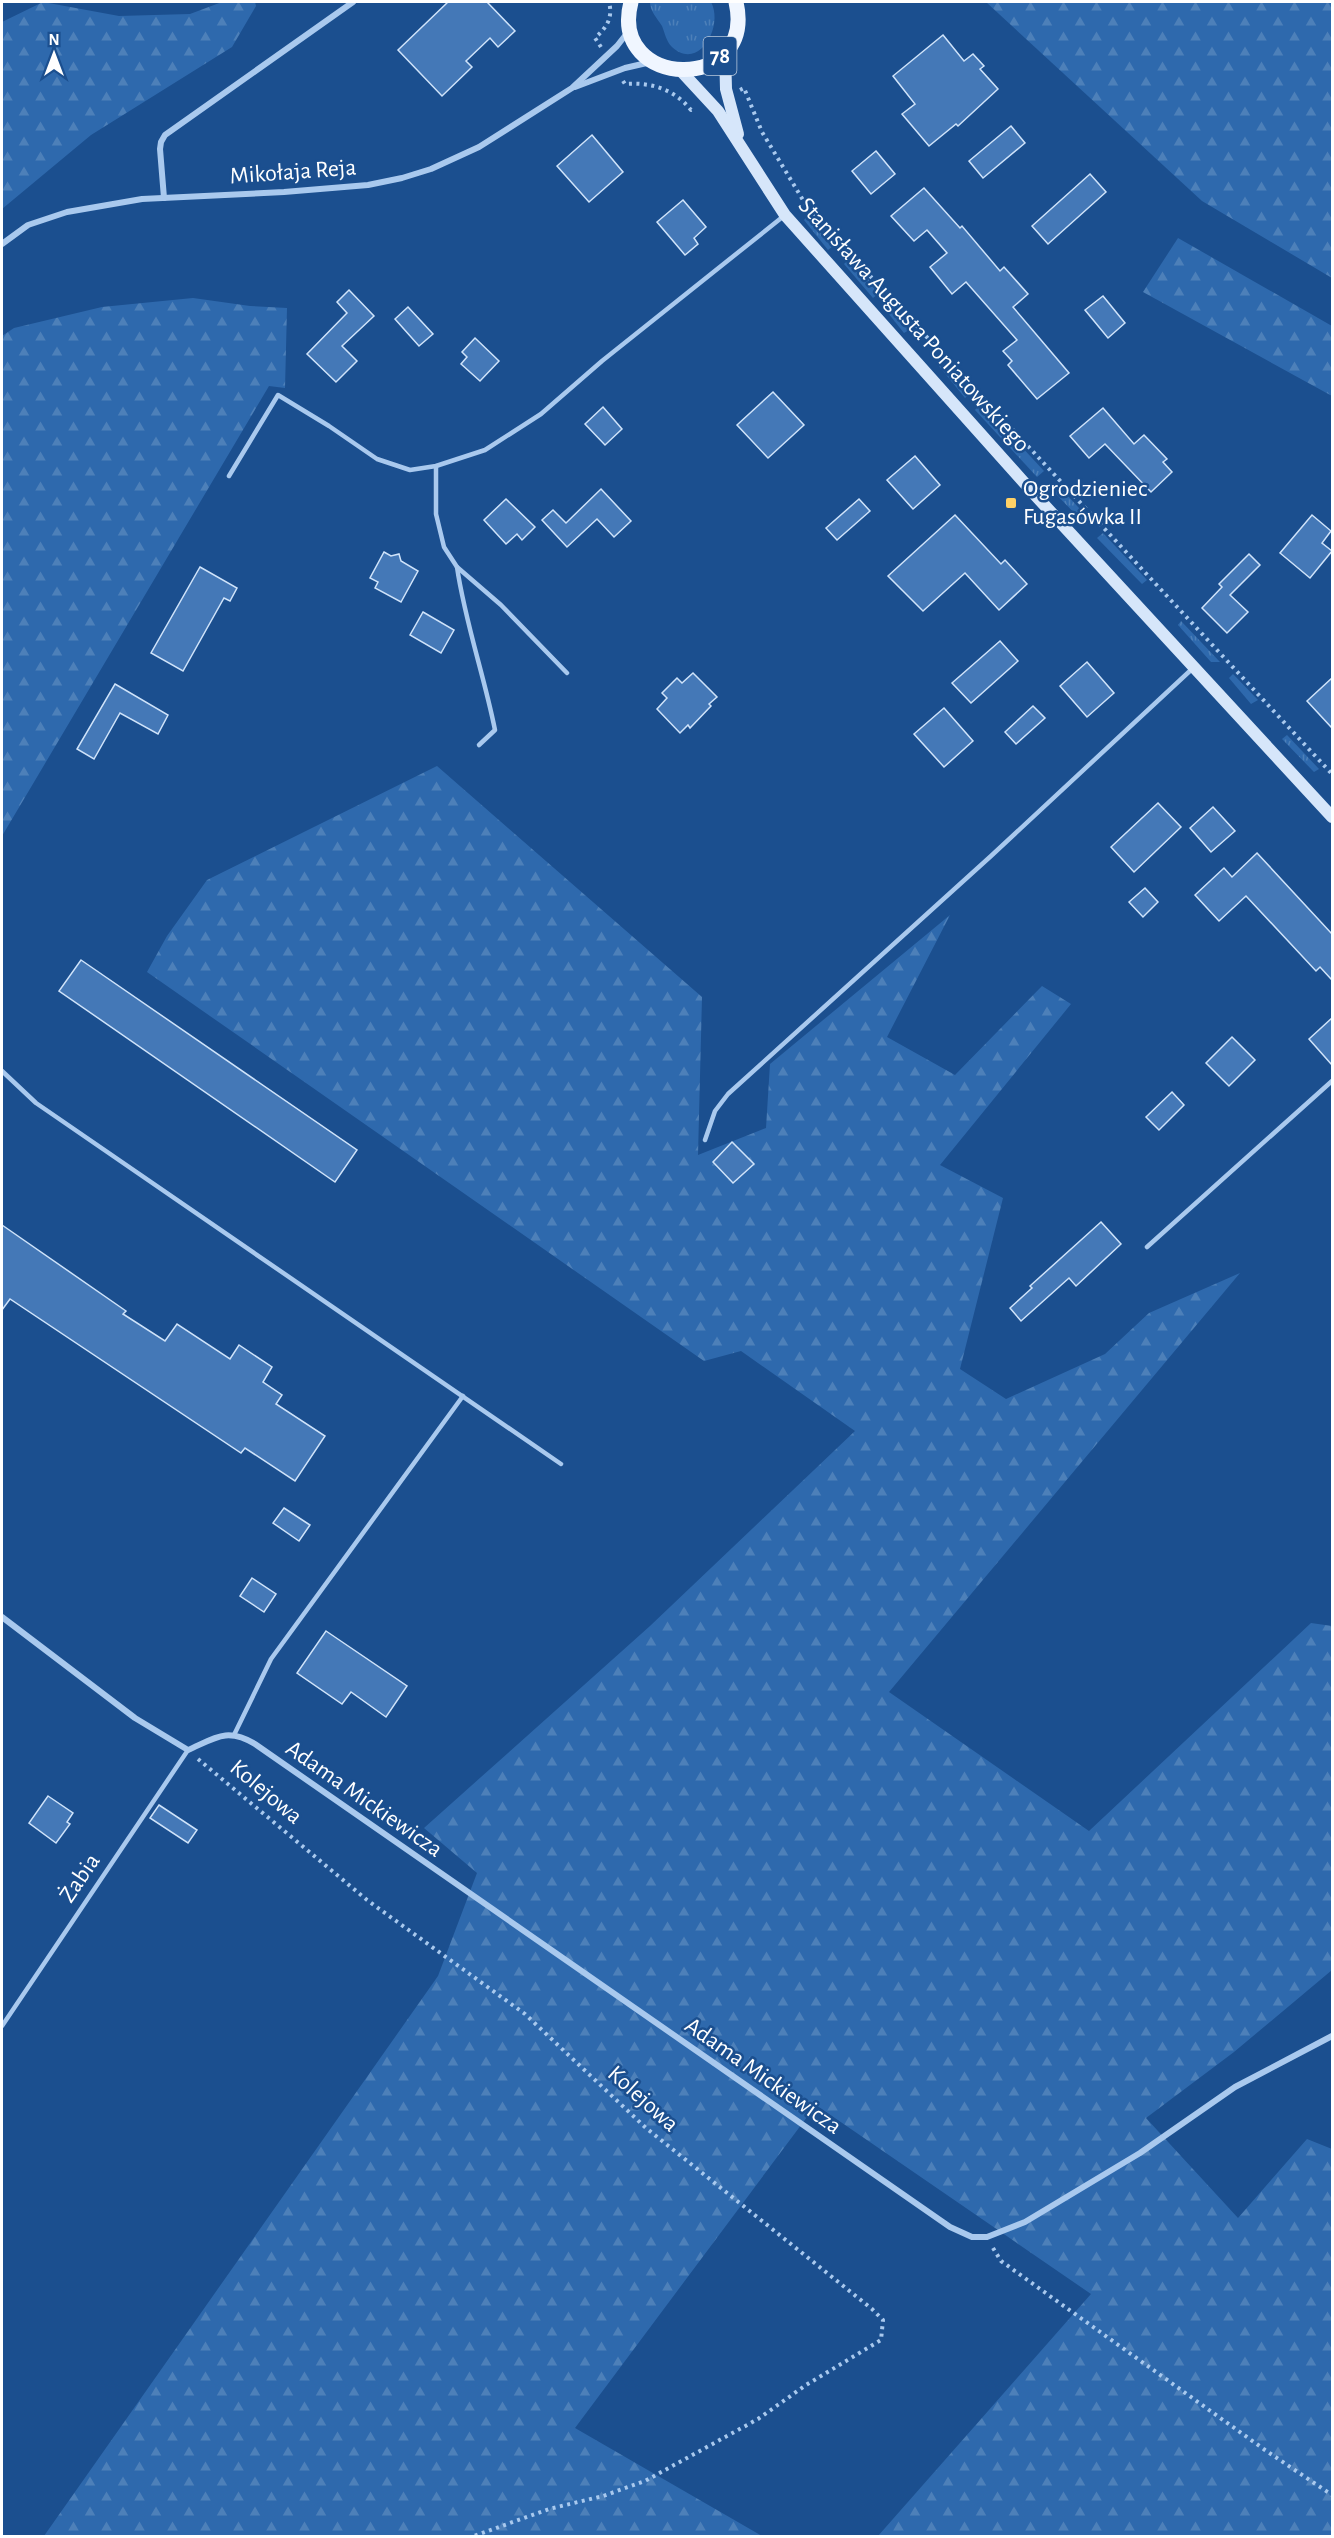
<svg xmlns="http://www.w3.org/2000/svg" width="1334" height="2538" viewBox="0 0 1334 2538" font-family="'Alegreya Sans',sans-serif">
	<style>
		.grass { fill: url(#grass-tufts) }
		.forest { fill: url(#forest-firs) }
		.building { fill: #4478b7; stroke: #cfe3fa; stroke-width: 1.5 }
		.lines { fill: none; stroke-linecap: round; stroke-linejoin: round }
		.path { stroke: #a9c9ee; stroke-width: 4; stroke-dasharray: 3 4.5; stroke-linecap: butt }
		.service { stroke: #a9c9ee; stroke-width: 4.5 }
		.minor { stroke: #a9c9ee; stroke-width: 6 }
		.secondary { stroke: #d6e6fa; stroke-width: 12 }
		.primary { stroke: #f0f6ff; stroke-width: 15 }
		.poi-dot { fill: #ffd166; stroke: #1b4f8f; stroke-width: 2 }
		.labels { text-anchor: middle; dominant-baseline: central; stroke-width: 5; stroke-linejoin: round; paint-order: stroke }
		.shield { fill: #1b4f8f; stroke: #bbcadd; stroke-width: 1.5 }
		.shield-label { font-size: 22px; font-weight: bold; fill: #fff }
		.street-label { font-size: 24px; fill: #fff; stroke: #1b4f8f }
		.poi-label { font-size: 24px; fill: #fff; stroke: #1b4f8f; text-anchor: start }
	</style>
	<defs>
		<pattern id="grass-tufts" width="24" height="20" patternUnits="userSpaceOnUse" patternTransform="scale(1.5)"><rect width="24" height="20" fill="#2e69ad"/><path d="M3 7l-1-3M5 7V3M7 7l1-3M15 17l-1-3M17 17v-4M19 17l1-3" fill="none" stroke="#4d80b9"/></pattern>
		<pattern id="forest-firs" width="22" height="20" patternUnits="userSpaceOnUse" patternTransform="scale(1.5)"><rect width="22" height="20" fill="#2e69ad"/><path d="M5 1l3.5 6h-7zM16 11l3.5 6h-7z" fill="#4d80b9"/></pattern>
	</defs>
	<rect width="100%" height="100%" fill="#1b4f8f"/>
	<g class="grass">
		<path d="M650 2H711C724 26 699 72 672 47 666 41 665 33 662 26 657 18 650 11 650 2Z"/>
		<polygon points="808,215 834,245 828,250 804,220"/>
		<polygon points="849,259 880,292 873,298 844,264"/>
		<polygon points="890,303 912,328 904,333 884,308"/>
		<polygon points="930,348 972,392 965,398 939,366"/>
		<polygon points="981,403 1044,471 1037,477 975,410"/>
		<polygon points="1056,483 1090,520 1086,525 1050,488"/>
		<polygon points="1103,533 1147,580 1142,584 1097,538"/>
		<polygon points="1181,621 1220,662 1211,662 1178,625"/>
		<polygon points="1233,674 1258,700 1251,704 1229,678"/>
		<polygon points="1287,735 1319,769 1314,772 1282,739"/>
	</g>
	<g class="forest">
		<polygon points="43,2 119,16 190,14 222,2 255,2 256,6 232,47 91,135 2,209 2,22"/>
		<polygon points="986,2 1332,2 1332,278 1202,201"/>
		<polygon points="1178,238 1332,326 1332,396 1143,292"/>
		<polygon points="193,298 250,306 287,308 285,388 269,386 2,836 2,336 14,328 102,307"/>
		<polygon points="437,766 702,997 698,1155 766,1128 770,1064 950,915 887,1037 955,1075 1042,986 1071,1004 940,1165 1003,1198 960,1369 1006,1399 1105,1354 1149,1313 1240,1273 889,1692 1089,1831 1311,1623 1332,1626 1332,1970 1234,2052 1146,2118 1238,2218 1307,2139 1332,2149 1332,2536 878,2536 1091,2294 816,2105 575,2428 762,2536 44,2536 438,1976 477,1873 424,1828 650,1626 855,1431 741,1351 704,1361 147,972 167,936 207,880"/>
	</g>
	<g class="building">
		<polygon points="448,2 487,2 515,31 498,47 490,38 466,61 472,67 442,96 398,50"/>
		<polygon points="943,35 964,61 973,54 984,66 980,69 998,89 958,126 956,124 929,146 902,114 915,104 893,76"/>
		<polygon points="1011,126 1025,143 983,178 969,161"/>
		<polygon points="592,135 623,172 589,202 557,166"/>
		<polygon points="876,151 895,174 871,194 852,171"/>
		<polygon points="1090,174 1106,192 1048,244 1032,226"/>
		<polygon points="924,188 960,228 962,226 1000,271 1004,267 1028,294 1013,307 1069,373 1037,399 1008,365 1012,361 1003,351 1017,340 966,282 952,294 930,267 947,253 927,230 914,241 891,216"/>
		<polygon points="683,200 706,227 694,238 698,244 685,255 657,222"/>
		<polygon points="349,290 374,316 342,346 357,361 336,382 307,354 347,313 337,302"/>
		<polygon points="1103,296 1125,323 1108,338 1085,310"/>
		<polygon points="408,307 433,334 419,346 395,319"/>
		<polygon points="475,338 499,361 480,381 461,364 467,357 462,352"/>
		<polygon points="773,392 804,425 768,458 737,425"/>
		<polygon points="603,407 622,429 605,445 585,424"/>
		<polygon points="1103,408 1134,444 1144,435 1167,459 1163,462 1172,472 1151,492 1105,444 1089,458 1070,436"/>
		<polygon points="915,456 940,485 913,509 887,480"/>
		<polygon points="601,489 631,521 614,537 597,519 567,547 542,520 553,510 566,523"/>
		<polygon points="506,499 535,527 522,540 517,534 506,544 484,520"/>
		<polygon points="859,499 870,511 837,540 826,528"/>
		<polygon points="955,515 1001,564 1005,560 1027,584 999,610 965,573 923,611 888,576"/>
		<polygon points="1312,515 1331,531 1322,543 1332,551 1310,578 1280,553"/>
		<polygon points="384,552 391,556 399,554 401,561 418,571 401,602 375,588 378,582 370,578"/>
		<polygon points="1249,554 1260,565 1230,595 1248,612 1227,633 1202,608 1222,587 1219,584"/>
		<polygon points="200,567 237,588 230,601 224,598 183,671 151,653"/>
		<polygon points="423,612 454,630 441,653 410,635"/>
		<polygon points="1000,641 1018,661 971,703 952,683"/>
		<polygon points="1087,662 1114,693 1087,717 1060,686"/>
		<polygon points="693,673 717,697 709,704 711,706 690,728 688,725 680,733 657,709 667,698 662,693 677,678 682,683"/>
		<polygon points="1332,678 1332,728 1307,701"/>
		<polygon points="115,684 168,715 158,734 120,713 94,759 77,749"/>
		<polygon points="1033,706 1045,718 1016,744 1005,732"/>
		<polygon points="944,708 973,741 944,767 914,734"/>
		<polygon points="1158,803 1181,827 1134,872 1111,847"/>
		<polygon points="1213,807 1235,831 1211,852 1190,828"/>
		<polygon points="1257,853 1332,934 1332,980 1320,967 1316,971 1246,896 1219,921 1195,895 1224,868 1232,877"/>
		<polygon points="1145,888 1158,902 1143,917 1129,902"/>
		<polygon points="81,960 357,1150 335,1182 59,991"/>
		<polygon points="1332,1018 1332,1065 1309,1039"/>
		<polygon points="1232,1037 1255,1060 1229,1086 1206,1063"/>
		<polygon points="1172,1092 1184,1105 1159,1130 1146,1117"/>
		<polygon points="732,1142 754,1164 733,1183 713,1162"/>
		<polygon points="1101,1222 1121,1244 1076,1286 1069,1278 1021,1321 1010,1308 1032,1288 1030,1286"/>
		<polygon points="2,1225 126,1311 123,1314 165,1341 177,1324 230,1359 239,1345 272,1367 263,1382 282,1395 276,1404 325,1436 295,1481 245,1448 241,1453 10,1299 2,1310"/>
		<polygon points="284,1508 310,1525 299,1541 273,1523"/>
		<polygon points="252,1578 276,1594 264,1612 240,1596"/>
		<polygon points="326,1631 407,1686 386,1717 351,1692 342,1704 297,1673"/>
		<polygon points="48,1796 73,1813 67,1822 70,1824 56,1843 29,1823"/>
		<polygon points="159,1805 197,1830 188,1843 150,1818"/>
	</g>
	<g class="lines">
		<g class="path">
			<path d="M601 47 595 38C607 27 613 18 609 2"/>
			<path d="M623 81 625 84C651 82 674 89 691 110L695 108"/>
			<polyline points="740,90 744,88 762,132 809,210 1332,774"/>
			<polyline points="198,1759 367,1900 525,2014 646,2128 872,2309 883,2320 881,2340 806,2385 758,2419 645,2481 603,2496 549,2509 474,2536"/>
			<polyline points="993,2248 1001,2261 1265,2450 1332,2495"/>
		</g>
		<g class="service">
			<polyline points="436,466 436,514 444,547 457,567 501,605 567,673"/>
			<polyline points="229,476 278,395 329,426 377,459 410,470 436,466 485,450 541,414 602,361 785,215"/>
			<path d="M457 567C465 622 484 675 495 730L479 745"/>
			<polyline points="2,1071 36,1103 561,1464"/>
			<polyline points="705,1140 715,1111 728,1094 991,856 1192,669"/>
			<polyline points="1147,1247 1332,1081"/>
			<polyline points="234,1735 271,1659 463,1396"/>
			<polyline points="2,2026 188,1750"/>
		</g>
		<g class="minor">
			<polyline points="575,87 625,68 651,62"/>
			<polyline points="164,198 160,149 161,142 165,135 353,2"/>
			<polyline points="2,244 28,225 67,212 142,199 284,192 368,185 402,178 431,169 479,147 572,88 617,46 628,32"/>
			<path d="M2 1617 135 1718 188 1750C215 1738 227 1727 255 1744L950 2227 972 2237H987L1025 2222 1140 2153 1235 2087 1332 2036"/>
		</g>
		<g class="secondary">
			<polyline points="725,51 726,89 738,134"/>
			<polyline points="681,71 718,111 785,215 1036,496 1332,817"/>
		</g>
		<path class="primary" d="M631 2C608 90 757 94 736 2"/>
	</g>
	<rect class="poi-dot" x="1005" y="497" width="12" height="12" rx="3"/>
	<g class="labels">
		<rect class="shield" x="703.5" y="37" width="33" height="38" rx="4.5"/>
		<g class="shield-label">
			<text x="720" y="56">78</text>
		</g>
		<g class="street-label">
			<text transform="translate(293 172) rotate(-4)">Mikołaja Reja</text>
			<text transform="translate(914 325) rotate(48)">Stanisława Augusta Poniatowskiego</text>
			<text transform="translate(266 1792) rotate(40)">Kolejowa</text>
			<text transform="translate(364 1799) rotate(35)">Adama Mickiewicza</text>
			<text transform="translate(80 1878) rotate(-56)">Żabia</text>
			<text transform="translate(763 2076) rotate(35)">Adama Mickiewicza</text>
			<text transform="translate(643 2099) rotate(42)">Kolejowa</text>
		</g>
		<g class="poi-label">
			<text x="1023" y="489">Ogrodzieniec<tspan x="1023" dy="28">Fugasówka II</tspan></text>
		</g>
	</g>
	<rect width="1334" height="2538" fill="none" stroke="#ffffff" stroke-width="6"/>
	<g transform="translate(54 54)" stroke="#1b4f8f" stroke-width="4.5" paint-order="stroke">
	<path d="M0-4.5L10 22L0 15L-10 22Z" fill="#ffffff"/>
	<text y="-9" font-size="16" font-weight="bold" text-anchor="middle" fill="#ffffff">N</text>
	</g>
</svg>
